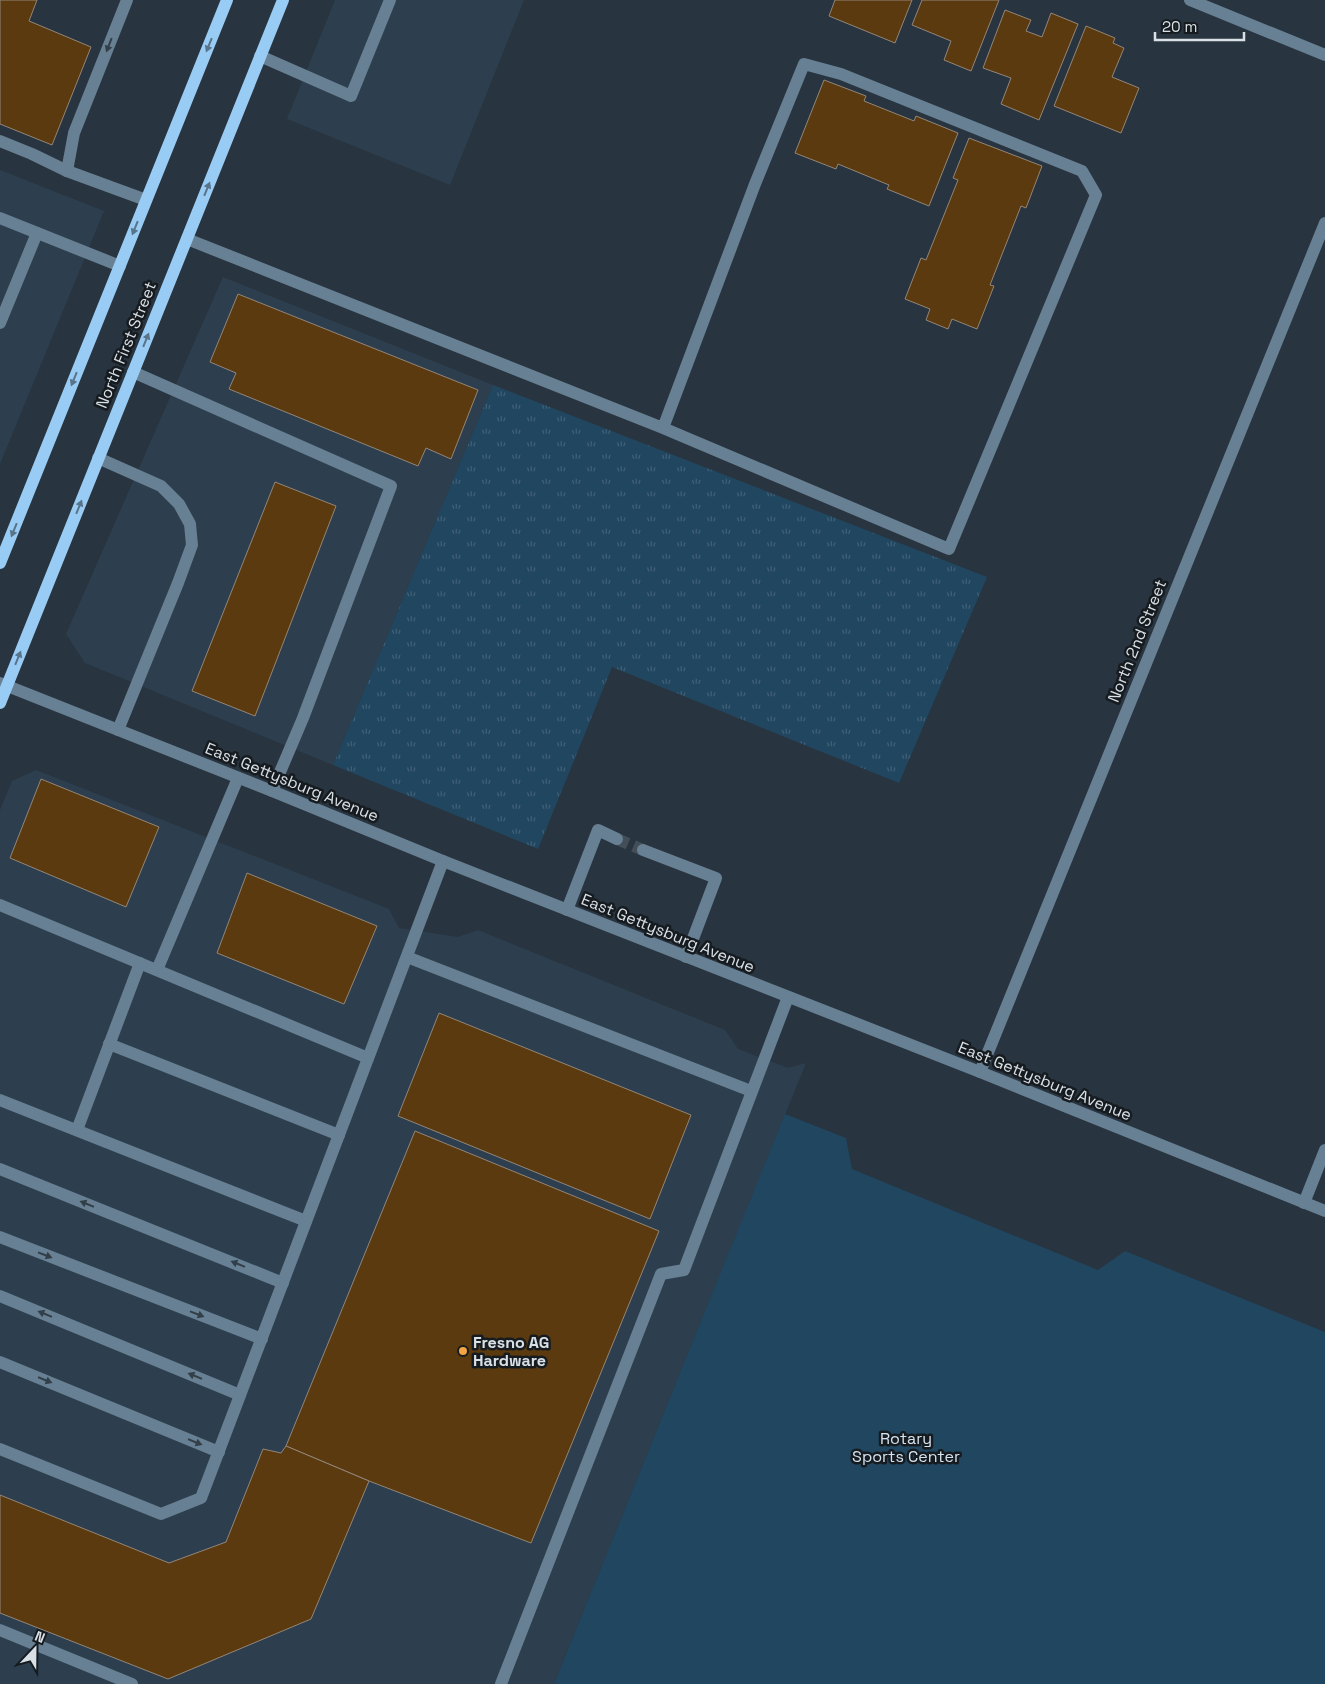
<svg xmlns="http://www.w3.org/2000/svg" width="1325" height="1684" viewBox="0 0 1325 1684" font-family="'Space Grotesk',sans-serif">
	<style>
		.built { fill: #2d3f4e }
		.grass { fill: url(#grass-tufts) }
		.park { fill: #214660 }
		.building { fill: #5b3a0f; stroke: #938678 }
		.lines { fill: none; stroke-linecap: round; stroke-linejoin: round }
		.minor-tunnel { stroke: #434e58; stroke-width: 12; stroke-dasharray: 12 6; stroke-linecap: butt }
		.minor { stroke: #678093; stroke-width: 12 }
		.major { stroke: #99ccf4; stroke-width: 12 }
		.oneway { fill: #323e48 }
		.oneway2 { fill: #58748a }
		.poi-dot { fill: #f2a542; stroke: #161b20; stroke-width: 2 }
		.labels { text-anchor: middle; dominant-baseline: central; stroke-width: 5; stroke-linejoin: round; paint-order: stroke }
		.street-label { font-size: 16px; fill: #d9e1e7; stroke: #161b20 }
		.poi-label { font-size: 16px; font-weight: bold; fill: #d9e1e7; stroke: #161b20; text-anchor: start }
		.park-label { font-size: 16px; fill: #d4e3f0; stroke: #161b20 }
	</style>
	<defs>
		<pattern id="grass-tufts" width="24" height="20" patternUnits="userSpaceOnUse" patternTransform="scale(1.25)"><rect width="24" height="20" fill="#214660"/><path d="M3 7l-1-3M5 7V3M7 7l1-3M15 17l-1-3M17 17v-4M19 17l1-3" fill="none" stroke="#416077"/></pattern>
	</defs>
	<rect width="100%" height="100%" fill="#28343f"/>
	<g class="built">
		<polygon points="335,0 524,0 450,185 287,119"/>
		<polygon points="0,170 104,211 0,464"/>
		<polygon points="223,277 493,385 333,765 85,663 66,634"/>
		<polygon points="36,770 389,909 399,928 458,937 478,930 725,1030 738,1049 788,1068 806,1063 554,1684 0,1684 0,810 12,781"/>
	</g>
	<polygon class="grass" points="493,385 987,577 899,783 612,667 538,849 333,765"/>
	<polygon class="park" points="785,1114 846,1138 852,1169 1098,1270 1125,1251 1325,1332 1325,1684 554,1684"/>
	<g class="building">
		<polygon points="0,0 37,0 29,21 91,47 52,145 0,124"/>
		<polygon points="835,0 912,0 895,43 829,16"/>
		<polygon points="922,0 999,0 971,71 944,60 951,41 912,25"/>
		<polygon points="1005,10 1031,20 1026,31 1042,37 1051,13 1078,24 1039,120 1001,104 1011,78 983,68"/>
		<polygon points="1086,26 1115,38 1113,43 1124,48 1112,77 1139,88 1121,133 1054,106"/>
		<polygon points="824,80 866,96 864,101 914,121 916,116 958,133 929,206 887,189 889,185 838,164 836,169 795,153"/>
		<polygon points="969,138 1042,166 1026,208 1021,206 990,285 994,286 977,329 952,319 948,329 926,320 930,309 905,299 921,258 926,260 958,180 953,178"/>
		<polygon points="238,294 478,390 451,459 426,448 418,466 229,389 236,373 210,362"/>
		<polygon points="275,482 336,506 255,716 192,691"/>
		<polygon points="41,779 159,827 126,907 10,858"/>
		<polygon points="247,873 377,926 344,1004 217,953"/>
		<polygon points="439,1013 691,1115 650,1219 398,1116"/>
		<polygon points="415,1131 659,1231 531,1543 369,1481 286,1446"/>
		<polygon points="286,1446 369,1481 311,1619 168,1679 0,1613 0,1495 169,1563 226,1542 263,1449 281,1453"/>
	</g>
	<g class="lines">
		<polyline class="minor-tunnel" points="617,839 643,850"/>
		<g class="minor">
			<polyline points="1190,0 1325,55"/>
			<polyline points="260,56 351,96 390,0"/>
			<polyline points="0,141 32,154 67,171 146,200"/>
			<polyline points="67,171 74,133 127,0"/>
			<polyline points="0,218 120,266"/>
			<polyline points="187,239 663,428 755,184 804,64 841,74 1082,171 1096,195 949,549 663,428"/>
			<polyline points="0,323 37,233"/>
			<polyline points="133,372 391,486 303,718 272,791"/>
			<polyline points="98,458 161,486 179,504 190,524 192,545 178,583 118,730"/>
			<polyline points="0,683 272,791 443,861 980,1072 1325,1211"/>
			<polyline points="643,850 716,878 686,957"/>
			<polyline points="0,905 368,1058"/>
			<polyline points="567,910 598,830 617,839"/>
			<polyline points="407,957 751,1091"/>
			<polyline points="157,970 238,778"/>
			<polyline points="109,1044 339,1135"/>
			<polyline points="980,1072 1325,223"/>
			<polyline points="0,1100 306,1221"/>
			<polyline points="77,1130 140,963"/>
			<polyline points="0,1169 283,1283"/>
			<polyline points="1304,1203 1325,1150"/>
			<polyline points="0,1237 262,1339"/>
			<polyline points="0,1296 240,1395"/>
			<polyline points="0,1362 219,1452"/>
			<polyline points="0,1449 161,1514 201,1498 443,861"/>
			<polyline points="0,1630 132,1684"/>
			<polyline points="501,1684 661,1274 684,1270 788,997"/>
		</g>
		<g class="major">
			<polyline points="0,563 227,0"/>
			<polyline points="0,703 283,0"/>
		</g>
	</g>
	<defs><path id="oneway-solid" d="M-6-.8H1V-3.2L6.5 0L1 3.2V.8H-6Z" transform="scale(1.25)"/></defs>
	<g class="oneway">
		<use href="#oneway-solid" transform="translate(109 45) rotate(111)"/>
		<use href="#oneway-solid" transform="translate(87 1204) rotate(-158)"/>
		<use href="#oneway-solid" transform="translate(45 1255) rotate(21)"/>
		<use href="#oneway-solid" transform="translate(238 1264) rotate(-158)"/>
		<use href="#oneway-solid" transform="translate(45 1314) rotate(-158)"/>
		<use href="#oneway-solid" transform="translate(197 1314) rotate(21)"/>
		<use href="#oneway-solid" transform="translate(195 1376) rotate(-158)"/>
		<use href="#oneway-solid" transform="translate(45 1380) rotate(22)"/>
		<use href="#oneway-solid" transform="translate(195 1442) rotate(22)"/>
	</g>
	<g class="oneway2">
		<use href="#oneway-solid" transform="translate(209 45) rotate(112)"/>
		<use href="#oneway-solid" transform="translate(207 189) rotate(-68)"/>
		<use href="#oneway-solid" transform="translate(135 228) rotate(112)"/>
		<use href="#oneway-solid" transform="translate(146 340) rotate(-68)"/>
		<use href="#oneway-solid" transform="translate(74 379) rotate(112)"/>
		<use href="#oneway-solid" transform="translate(79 507) rotate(-68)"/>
		<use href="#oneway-solid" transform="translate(14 530) rotate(112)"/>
		<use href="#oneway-solid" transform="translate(18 658) rotate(-68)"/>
	</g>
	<circle class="poi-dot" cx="463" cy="1351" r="5"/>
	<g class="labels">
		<g class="street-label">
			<text transform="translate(126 345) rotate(-68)">North First Street</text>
			<text transform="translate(1137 641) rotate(-68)">North 2nd Street</text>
			<text transform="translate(292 782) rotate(22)">East Gettysburg Avenue</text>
			<text transform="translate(668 933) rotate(22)">East Gettysburg Avenue</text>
			<text transform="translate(1045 1081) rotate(22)">East Gettysburg Avenue</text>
		</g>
		<g class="poi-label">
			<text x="473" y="1342">Fresno AG<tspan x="473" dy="18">Hardware</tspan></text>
		</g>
		<g class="park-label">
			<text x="906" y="1438">Rotary<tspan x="906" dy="18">Sports Center</tspan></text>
		</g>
	</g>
	<g transform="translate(35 1649) rotate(22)" stroke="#161b20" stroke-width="4" paint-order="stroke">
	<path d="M0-4L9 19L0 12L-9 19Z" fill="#d9e1e7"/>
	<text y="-8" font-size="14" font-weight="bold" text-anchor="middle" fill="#d9e1e7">N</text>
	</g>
	<path d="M1155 32v8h89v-8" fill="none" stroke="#d9e1e7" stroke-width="2.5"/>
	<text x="1162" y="32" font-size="15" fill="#d9e1e7" stroke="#161b20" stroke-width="4" paint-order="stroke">20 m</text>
</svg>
